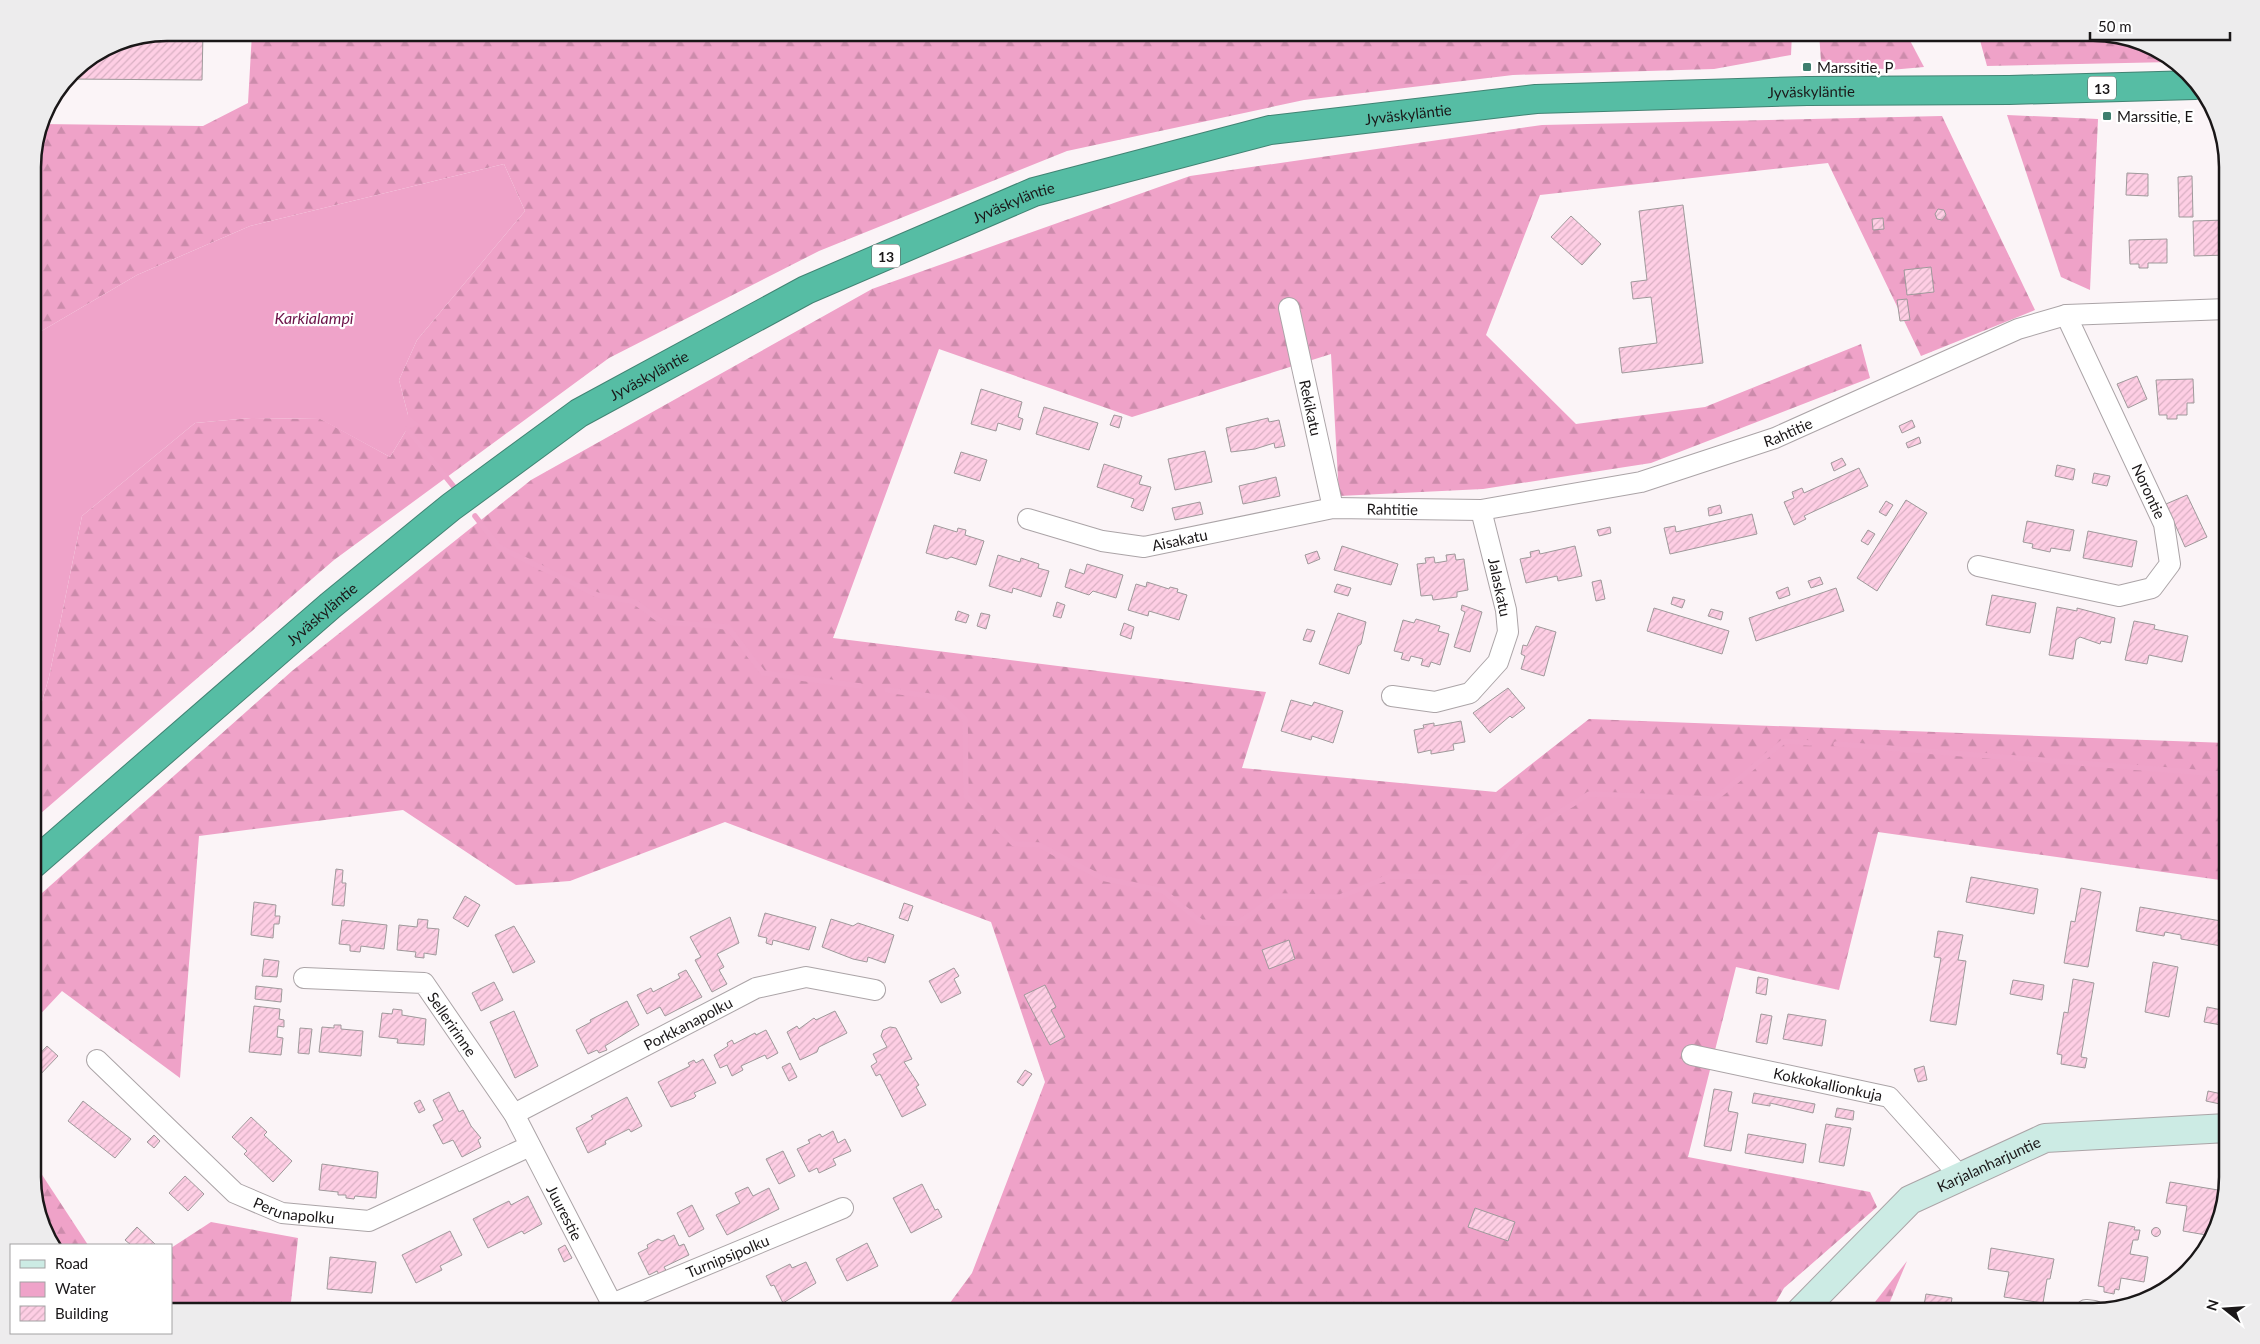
<svg xmlns="http://www.w3.org/2000/svg" width="2260" height="1344" viewBox="0 0 2260 1344" font-family="Lato,sans-serif">
	<style>
		.forest { fill: url(#forest-firs) }
		.water { fill: #efa3c9 }
		.lines { fill: none; stroke-linecap: round; stroke-linejoin: round }
		.stream { stroke: #efa3c9; stroke-width: 5.5 }
		.building { fill: url(#building-hatch); stroke: #9f999b }
		.street-casing { stroke: #aba4a7; stroke-width: 22 }
		.secondary-casing { stroke: #aba4a7; stroke-width: 30 }
		.highway-casing { stroke: #418373; stroke-width: 30 }
		.street { stroke: #fff; stroke-width: 20 }
		.secondary { stroke: #ccebe4; stroke-width: 28 }
		.highway { stroke: #56bda4; stroke-width: 28 }
		.poi-dot { fill: #3e7f6f; stroke: #fff; stroke-width: 2 }
		.labels { text-anchor: middle; dominant-baseline: central; stroke-width: 4.5; stroke-linejoin: round; paint-order: stroke }
		.shield { fill: #fff; stroke: #5f5d5d; stroke-width: 1 }
		.shield-label { font-size: 14px; font-weight: bold; fill: #1a1718 }
		.poi-label { font-size: 15px; fill: #1a1718; stroke: #fff; text-anchor: start }
		.street-label { font-size: 15px; fill: #1a1718; stroke: #fff }
		.water-label { font-size: 16px; font-style: italic; fill: #6d154a; stroke: #fff }
		.rim { fill: none; stroke: #1a1718; stroke-width: 2.5 }
	</style>
	<defs>
		<pattern id="forest-firs" width="22" height="20" patternUnits="userSpaceOnUse" patternTransform="scale(1.25)"><rect width="22" height="20" fill="#efa2c8"/><path d="M5 1l3.5 6h-7zM16 11l3.5 6h-7z" fill="#cc8bab"/></pattern>
		<pattern id="building-hatch" width="6" height="6" patternUnits="userSpaceOnUse" patternTransform="scale(1.25)"><rect width="6" height="6" fill="#fecee4"/><path d="M-1 1l2-2M0 6l6-6M5 7l2-2" fill="none" stroke="#d9b0c3"/></pattern>
	</defs>
	<rect width="100%" height="100%" fill="#fbf4f7"/>
	<g class="forest">
		<polygon points="252,33 1792,33 1791,55 1714,69 1513,75 1304,100 1067,151 819,251 609,358 334,560 33,820 33,733 49,677 82,516 195,423 251,418 321,419 390,457 407,429 408,415 399,380 417,340 525,211 504,164 250,226 137,275 33,336 33,159 41,124 203,126 248,103"/>
		<polygon points="1819,33 1906,33 1924,67 1890,70 1821,61"/>
		<polygon points="1978,33 2093,33 2160,51 2172,62 1987,66"/>
		<polygon points="2007,115 2098,119 2090,290 2061,277"/>
		<polygon points="1942,116 2035,310 1921,356 1828,163 1540,195 1486,335 1576,424 1705,407 1861,344 1870,378 1651,463 1483,489 1339,496 1331,354 1132,417 939,349 833,638 1266,692 1242,768 1496,792 1589,719 2227,743 2227,881 1878,832 1839,990 1736,967 1688,1157 1870,1192 1877,1207 1784,1288 1771,1311 944,1311 972,1273 1045,1082 991,922 725,822 570,881 516,885 403,810 199,836 180,1078 62,991 33,1022 33,901 292,671 531,480 872,289 1190,176 1542,125"/>
		<polygon points="33,1161 88,1245 51,1244 33,1185"/>
		<polygon points="211,1222 298,1238 290,1311 171,1311 171,1248"/>
		<polygon points="1907,1261 1886,1311 1868,1311"/>
	</g>
	<polygon class="water" points="504,164 525,211 417,340 399,380 408,415 420,425 407,429 390,457 320,419 251,418 195,423 82,516 49,677 33,733 33,336 137,275 250,226"/>
	<g class="lines">
		<g class="stream">
			<polyline points="407,429 454,487"/>
			<polyline points="475,516 499,547 597,595 635,602 662,622 728,627 763,673 860,686"/>
			<polyline points="887,690 943,698 965,718 966,796 982,812"/>
			<polyline points="1836,744 2219,774 2227,776"/>
			<polyline points="998,828 1014,844 1039,845 1102,878 1163,891 1201,922 1237,924 1276,896 1340,897 1391,876 1487,878 1526,833 1589,794 1715,799 1784,741 1810,743"/>
		</g>
	</g>
	<g class="building">
		<polygon points="167,32 203,32 202,80 67,79 72,72 116,43"/>
		<polygon points="2127,173 2148,174 2148,196 2126,195"/>
		<polygon points="2190,176 2192,176 2193,217 2179,217 2178,177"/>
		<polygon points="1683,205 1703,363 1622,373 1619,348 1657,343 1651,297 1633,299 1631,282 1647,280 1639,211"/>
		<polygon points="1938,209 1944,210 1946,215 1942,220 1937,219 1935,214"/>
		<polygon points="1571,216 1601,244 1582,265 1551,237"/>
		<polygon points="1883,218 1884,229 1873,230 1872,219"/>
		<polygon points="2227,220 2227,255 2194,256 2193,221"/>
		<polygon points="2167,239 2167,263 2148,263 2148,268 2139,268 2139,264 2130,264 2129,240"/>
		<polygon points="1931,267 1934,292 1907,295 1904,270"/>
		<polygon points="1907,299 1910,320 1900,321 1897,300"/>
		<polygon points="2223,366 2227,366 2227,379 2222,379"/>
		<polygon points="2137,376 2147,399 2128,408 2117,384"/>
		<polygon points="2193,379 2194,403 2187,403 2187,415 2177,415 2177,419 2167,419 2167,415 2159,415 2156,380"/>
		<polygon points="981,389 1022,402 1018,417 1023,419 1020,430 998,423 996,431 971,424"/>
		<polygon points="1044,407 1098,423 1089,450 1036,434"/>
		<polygon points="1114,415 1122,417 1119,428 1110,425"/>
		<polygon points="1268,418 1269,422 1279,420 1285,446 1275,448 1274,443 1255,449 1231,452 1226,428"/>
		<polygon points="1912,420 1915,427 1902,433 1899,426"/>
		<polygon points="1919,437 1921,443 1908,448 1906,443"/>
		<polygon points="1205,451 1212,482 1175,490 1168,459"/>
		<polygon points="961,452 987,460 980,481 954,473"/>
		<polygon points="1842,458 1846,465 1834,471 1831,463"/>
		<polygon points="1104,464 1142,476 1139,484 1151,487 1143,511 1131,507 1134,499 1097,487"/>
		<polygon points="2057,465 2075,469 2073,480 2055,476"/>
		<polygon points="1859,468 1868,486 1804,516 1806,519 1794,525 1784,502 1794,498 1792,492 1802,488 1804,493"/>
		<polygon points="2094,473 2110,476 2107,486 2092,483"/>
		<polygon points="1276,477 1280,496 1243,504 1239,486"/>
		<polygon points="2187,495 2207,537 2185,547 2166,504"/>
		<polygon points="1906,500 1927,513 1877,591 1857,578"/>
		<polygon points="1886,501 1893,505 1886,516 1879,512"/>
		<polygon points="1200,502 1203,514 1175,520 1172,508"/>
		<polygon points="1720,505 1722,513 1709,516 1708,508"/>
		<polygon points="1752,514 1757,534 1670,554 1664,528 1675,526 1676,532"/>
		<polygon points="2027,521 2074,530 2070,551 2051,548 2050,552 2032,548 2033,544 2023,542"/>
		<polygon points="934,525 957,532 958,528 966,530 965,535 984,541 976,565 951,557 947,559 926,553"/>
		<polygon points="1610,527 1611,533 1599,536 1597,530"/>
		<polygon points="1868,530 1875,534 1868,545 1861,541"/>
		<polygon points="2088,531 2137,541 2132,567 2083,558"/>
		<polygon points="1342,546 1398,564 1391,585 1334,570"/>
		<polygon points="1575,546 1582,576 1558,581 1557,576 1526,583 1520,559 1531,557 1530,552 1539,550 1540,554"/>
		<polygon points="1317,551 1320,559 1308,564 1305,555"/>
		<polygon points="1455,554 1456,560 1464,559 1468,590 1457,592 1457,597 1433,600 1432,595 1421,596 1417,564 1426,563 1425,558 1434,557 1435,563 1447,561 1446,555"/>
		<polygon points="998,555 1020,562 1021,558 1039,564 1038,568 1049,571 1041,597 1013,588 1012,593 989,586"/>
		<polygon points="1087,564 1123,575 1116,598 1093,591 1089,595 1065,587 1070,569 1084,574"/>
		<polygon points="1820,577 1823,584 1811,588 1808,581"/>
		<polygon points="1601,580 1605,599 1596,601 1592,582"/>
		<polygon points="1147,582 1169,589 1170,587 1178,589 1177,592 1187,595 1179,620 1149,611 1148,616 1128,610 1136,584 1146,587"/>
		<polygon points="1337,584 1351,588 1348,596 1334,592"/>
		<polygon points="1788,587 1790,595 1779,599 1776,592"/>
		<polygon points="1836,588 1844,611 1756,641 1749,618"/>
		<polygon points="1992,595 2036,603 2030,633 1986,625"/>
		<polygon points="1673,597 1685,600 1682,608 1671,604"/>
		<polygon points="1057,602 1065,605 1061,618 1053,616"/>
		<polygon points="1462,605 1482,612 1470,652 1454,647 1465,612 1461,610"/>
		<polygon points="2057,607 2077,611 2077,608 2115,618 2111,643 2101,641 2100,644 2080,637 2076,640 2073,659 2049,655"/>
		<polygon points="1654,608 1729,631 1722,654 1647,631"/>
		<polygon points="1711,609 1723,612 1721,620 1708,616"/>
		<polygon points="958,611 969,615 966,623 955,620"/>
		<polygon points="981,613 990,615 986,629 977,626"/>
		<polygon points="1338,613 1366,622 1361,644 1358,646 1349,674 1319,664"/>
		<polygon points="1416,619 1440,626 1438,631 1449,634 1440,665 1431,662 1429,667 1421,665 1423,659 1411,656 1409,661 1401,659 1403,653 1394,651 1403,620 1414,623"/>
		<polygon points="2134,621 2155,625 2154,629 2188,636 2182,662 2149,655 2147,664 2125,660"/>
		<polygon points="1124,623 1134,627 1131,639 1120,635"/>
		<polygon points="1536,626 1556,632 1544,676 1521,669 1525,656 1521,654 1523,645 1527,646"/>
		<polygon points="1307,629 1315,631 1311,642 1303,640"/>
		<polygon points="1508,688 1525,708 1512,718 1510,716 1490,733 1473,713"/>
		<polygon points="1291,700 1312,706 1314,702 1343,711 1333,743 1312,736 1311,740 1281,731"/>
		<polygon points="1461,721 1465,742 1453,744 1454,750 1431,754 1431,750 1418,753 1414,730 1424,728 1423,725 1434,723 1434,726"/>
		<polygon points="336,869 343,870 342,883 346,883 344,906 332,905"/>
		<polygon points="1971,877 2038,889 2034,914 1966,902"/>
		<polygon points="2081,888 2101,892 2088,967 2064,963 2071,921 2075,922"/>
		<polygon points="465,896 480,905 468,927 453,918"/>
		<polygon points="254,902 276,905 275,916 280,916 279,924 274,924 273,938 251,935"/>
		<polygon points="904,903 913,906 908,921 899,918"/>
		<polygon points="2140,907 2227,922 2227,947 2181,939 2181,935 2165,932 2164,936 2136,931"/>
		<polygon points="765,913 816,927 809,950 773,940 772,945 766,943 767,938 758,936"/>
		<polygon points="730,917 739,943 717,954 724,967 719,970 727,984 712,992 695,960 701,957 690,937"/>
		<polygon points="418,919 428,920 427,928 439,929 436,955 424,953 424,958 415,957 416,952 397,950 399,925 417,927"/>
		<polygon points="831,919 853,926 858,923 894,935 885,963 868,957 867,962 853,959 822,947"/>
		<polygon points="342,920 387,925 384,949 361,946 360,952 350,951 350,945 339,944"/>
		<polygon points="514,926 535,962 513,973 495,935"/>
		<polygon points="1938,931 1963,935 1958,960 1966,961 1956,1025 1930,1021 1941,958 1934,957"/>
		<polygon points="1289,940 1295,959 1269,969 1262,950"/>
		<polygon points="264,959 279,961 277,977 262,976"/>
		<polygon points="2153,962 2178,967 2169,1017 2145,1012"/>
		<polygon points="954,968 959,976 954,979 961,993 941,1003 929,981"/>
		<polygon points="686,970 702,997 665,1016 660,1007 647,1014 637,995 651,988 653,992 680,978 678,974"/>
		<polygon points="1758,977 1768,979 1766,995 1756,993"/>
		<polygon points="2073,979 2094,983 2081,1057 2087,1058 2085,1068 2061,1064 2062,1055 2057,1054 2064,1012 2068,1013"/>
		<polygon points="2013,980 2044,985 2042,1000 2010,994"/>
		<polygon points="494,982 503,1000 481,1011 472,993"/>
		<polygon points="1045,985 1056,1007 1051,1010 1065,1037 1050,1045 1024,995"/>
		<polygon points="256,986 282,989 281,1002 255,999"/>
		<polygon points="627,1001 639,1025 605,1046 607,1050 599,1053 597,1050 588,1054 576,1030 591,1022 590,1020"/>
		<polygon points="254,1006 280,1009 279,1019 284,1020 284,1027 278,1026 277,1037 283,1038 281,1055 249,1052"/>
		<polygon points="2207,1007 2227,1011 2227,1026 2204,1022"/>
		<polygon points="393,1009 402,1010 402,1015 426,1019 424,1045 397,1043 398,1039 379,1037 382,1013 392,1014"/>
		<polygon points="514,1011 538,1066 515,1078 490,1022"/>
		<polygon points="835,1011 847,1033 819,1047 817,1052 800,1060 787,1032 797,1026 799,1029 814,1018 816,1020"/>
		<polygon points="1761,1014 1772,1016 1767,1044 1756,1042"/>
		<polygon points="1788,1014 1826,1020 1822,1046 1783,1039"/>
		<polygon points="334,1025 341,1025 341,1029 363,1031 361,1056 319,1052 322,1027 334,1028"/>
		<polygon points="890,1027 896,1028 912,1059 904,1062 919,1085 916,1087 926,1105 902,1117 880,1074 876,1076 871,1066 877,1062 873,1054 887,1047 881,1036 883,1030"/>
		<polygon points="300,1028 312,1029 309,1054 298,1053"/>
		<polygon points="766,1030 778,1053 767,1059 765,1055 741,1066 743,1070 732,1076 727,1065 720,1068 714,1055 728,1046 727,1043 732,1040 734,1044 755,1033 756,1035"/>
		<polygon points="47,1046 58,1056 36,1079 33,1076 33,1061"/>
		<polygon points="703,1059 716,1083 694,1093 696,1096 694,1098 671,1107 658,1082 690,1066 688,1063 694,1060 696,1063"/>
		<polygon points="790,1063 797,1077 789,1081 782,1067"/>
		<polygon points="1924,1066 1927,1080 1918,1082 1914,1069"/>
		<polygon points="1025,1070 1032,1074 1023,1086 1017,1082"/>
		<polygon points="1714,1089 1732,1092 1728,1111 1738,1113 1731,1151 1704,1146"/>
		<polygon points="2208,1091 2222,1094 2220,1104 2206,1101"/>
		<polygon points="449,1092 459,1112 463,1110 471,1126 481,1138 478,1140 481,1147 462,1157 453,1140 443,1144 433,1125 443,1120 433,1100"/>
		<polygon points="1754,1093 1815,1104 1813,1113 1770,1103 1770,1106 1752,1103"/>
		<polygon points="627,1097 642,1126 631,1132 629,1129 605,1141 606,1144 588,1153 576,1128 593,1119 591,1116"/>
		<polygon points="420,1100 425,1110 419,1113 414,1103"/>
		<polygon points="83,1101 131,1139 115,1158 68,1121"/>
		<polygon points="1837,1108 1854,1111 1853,1120 1835,1117"/>
		<polygon points="251,1117 267,1132 264,1135 292,1161 273,1182 244,1154 247,1151 232,1137"/>
		<polygon points="1826,1124 1851,1128 1844,1166 1819,1162"/>
		<polygon points="833,1131 838,1143 845,1139 851,1151 833,1159 836,1165 819,1173 817,1168 809,1172 797,1149 810,1143 808,1140 820,1134 822,1137"/>
		<polygon points="1748,1134 1806,1144 1803,1163 1745,1153"/>
		<polygon points="154,1135 160,1141 154,1148 147,1142"/>
		<polygon points="783,1151 795,1176 779,1184 766,1159"/>
		<polygon points="322,1164 378,1172 376,1198 355,1196 354,1199 346,1198 346,1195 338,1195 338,1192 319,1190"/>
		<polygon points="185,1176 204,1194 188,1211 169,1193"/>
		<polygon points="2170,1182 2224,1191 2212,1236 2183,1231 2187,1206 2166,1203"/>
		<polygon points="922,1184 935,1210 938,1209 942,1217 911,1233 893,1198"/>
		<polygon points="748,1187 753,1196 769,1188 779,1209 727,1235 716,1215 740,1203 735,1193"/>
		<polygon points="528,1196 542,1224 524,1234 522,1231 488,1248 473,1219 509,1201 511,1205"/>
		<polygon points="692,1205 704,1229 689,1237 677,1213"/>
		<polygon points="1475,1208 1515,1222 1508,1241 1468,1227"/>
		<polygon points="2109,1222 2135,1227 2134,1230 2140,1230 2138,1240 2133,1240 2130,1254 2148,1257 2144,1282 2121,1278 2119,1290 2115,1289 2114,1294 2104,1292 2104,1287 2098,1286"/>
		<polygon points="137,1227 156,1245 131,1245 125,1240"/>
		<circle cx="2156" cy="1232" r="4.5"/>
		<polygon points="450,1231 462,1255 440,1266 442,1270 416,1283 402,1255"/>
		<polygon points="674,1235 679,1246 684,1244 689,1255 664,1267 667,1272 660,1276 657,1271 649,1275 638,1253 648,1248 647,1245 658,1239 662,1241"/>
		<polygon points="867,1243 878,1266 847,1281 836,1259"/>
		<polygon points="565,1245 572,1258 564,1262 558,1249"/>
		<polygon points="1991,1248 2054,1259 2050,1279 2047,1279 2043,1303 2004,1297 2009,1272 1988,1269"/>
		<polygon points="330,1257 376,1262 372,1293 327,1289"/>
		<polygon points="806,1262 816,1283 783,1303 774,1285 771,1286 766,1276 790,1264 792,1268"/>
		<polygon points="1926,1294 1952,1298 1950,1311 1923,1311"/>
	</g>
	<g class="lines">
		<g class="street-casing">
			<g id="street">
				<path id="s1" d="M1289 308 1333 508"/>
				<path id="s2" d="M1028 519 1102 541 1144 547 1333 508 1481 510 1641 482 1775 438 2018 329 2066 315 2227 309"/>
				<polyline points="1978,566 2119,596 2152,588 2170,564 2164,524 2066,315"/>
				<polyline points="1392,696 1435,702 1470,693 1498,662 1508,632 1506,610 1481,510"/>
				<path id="s3" d="M304 978 424 983 514 1114 612 1304 610 1311"/>
				<path id="s4" d="M1692 1055 1889 1097 1960 1176"/>
				<path id="s5" d="M97 1060 235 1193 282 1213 369 1221 530 1146"/>
				<path id="s6" d="M514 1114 756 988 806 977 875 990"/>
				<path id="s7" d="M612 1304 843 1208"/>
				<polyline points="2086,1310 2094,1311"/>
			</g>
		</g>
		<g class="secondary-casing">
			<g id="secondary">
				<path id="s8" d="M1801 1311 1910 1200 2045 1138 2227 1128"/>
			</g>
		</g>
		<g class="highway-casing">
			<g id="highway">
				<path id="s9" d="M33 864 331 605 451 507 579 413 806 290 1034 192 1270 130 1536 99 1807 91 2009 90 2195 85"/>
			</g>
		</g>
		<use href="#street" class="street"/>
		<use href="#secondary" class="secondary"/>
		<use href="#highway" class="highway"/>
	</g>
	<g class="poi-dot">
		<rect x="1802" y="62" width="10" height="10" rx="2.5"/>
		<rect x="2102" y="111" width="10" height="10" rx="2.5"/>
	</g>
	<g class="labels">
		<g class="shield">
			<rect x="2088" y="76.5" width="28" height="23" rx="4"/>
			<rect x="872" y="244.5" width="28" height="23" rx="4"/>
		</g>
		<g class="shield-label">
			<text x="2102" y="88">13</text>
			<text x="886" y="256">13</text>
		</g>
		<g class="poi-label">
			<text x="1817" y="67">Marssitie, P</text>
			<text x="2117" y="116">Marssitie, E</text>
		</g>
		<g class="street-label">
			<text stroke="none"><textPath href="#s9" startOffset="2002">Jyväskyläntie</textPath></text>
			<text stroke="none"><textPath href="#s9" startOffset="1598">Jyväskyläntie</textPath></text>
			<text stroke="none"><textPath href="#s9" startOffset="1192">Jyväskyläntie</textPath></text>
			<text stroke="none"><textPath href="#s9" startOffset="788">Jyväskyläntie</textPath></text>
			<text stroke="none"><textPath href="#s1" startOffset="102">Rekikatu</textPath></text>
			<text stroke="none"><textPath href="#s2" startOffset="778">Rahtitie</textPath></text>
			<text transform="translate(2149 491) rotate(65)">Norontie</text>
			<text stroke="none"><textPath href="#s2" startOffset="372">Rahtitie</textPath></text>
			<text stroke="none"><textPath href="#s2" startOffset="156">Aisakatu</textPath></text>
			<text transform="translate(1500 587) rotate(78)">Jalaskatu</text>
			<text stroke="none"><textPath href="#s9" startOffset="382">Jyväskyläntie</textPath></text>
			<text stroke="none"><textPath href="#s6" startOffset="196">Porkkanapolku</textPath></text>
			<text stroke="none"><textPath href="#s3" startOffset="170">Selleririnne</textPath></text>
			<text stroke="none"><textPath href="#s4" startOffset="139">Kokkokallionkuja</textPath></text>
			<text stroke="none"><textPath href="#s8" startOffset="242">Karjalanharjuntie</textPath></text>
			<text stroke="none"><textPath href="#s5" startOffset="254">Perunapolku</textPath></text>
			<text stroke="none"><textPath href="#s3" startOffset="390">Juurestie</textPath></text>
			<text stroke="none"><textPath href="#s7" startOffset="125">Turnipsipolku</textPath></text>
		</g>
		<g class="water-label">
			<text x="314" y="317">Karkialampi</text>
		</g>
	</g>
	<path d="M0 0H2260V1344H0ZM167 41H2093A126 126 0 0 1 2219 167V1177A126 126 0 0 1 2093 1303H167A126 126 0 0 1 41 1177V167A126 126 0 0 1 167 41Z" fill="#edeced" fill-rule="evenodd"/>
	<path class="rim" d="M167 41H2093A126 126 0 0 1 2219 167V1177A126 126 0 0 1 2093 1303H167A126 126 0 0 1 41 1177V167A126 126 0 0 1 167 41Z"/>
	<rect x="10" y="1244" width="162" height="90" fill="#ffffff" stroke="#a3a2a3"/>
	<rect x="20" y="1260" width="25" height="8" fill="#ccebe4" stroke="#a3a2a3"/>
	<text x="55" y="1269" font-size="15" fill="#1a1718">Road</text>
	<rect x="20" y="1282" width="25" height="15" fill="#efa3c9" stroke="#a3a2a3"/>
	<text x="55" y="1294" font-size="15" fill="#1a1718">Water</text>
	<rect x="20" y="1306" width="25" height="15" fill="url(#building-hatch)" stroke="#a3a2a3"/>
	<text x="55" y="1319" font-size="15" fill="#1a1718">Building</text>
	<g transform="translate(2225 1309) rotate(287)" stroke="#ffffff" stroke-width="4" paint-order="stroke">
	<path d="M0-4L9 19L0 12L-9 19Z" fill="#1a1718"/>
	<text y="-8" font-size="14" font-weight="bold" text-anchor="middle" fill="#1a1718">N</text>
	</g>
	<path d="M2090 32v8h140v-8" fill="none" stroke="#1a1718" stroke-width="2.5"/>
	<text x="2098" y="32" font-size="15" fill="#1a1718" stroke="#ffffff" stroke-width="4" paint-order="stroke">50 m</text>
</svg>
